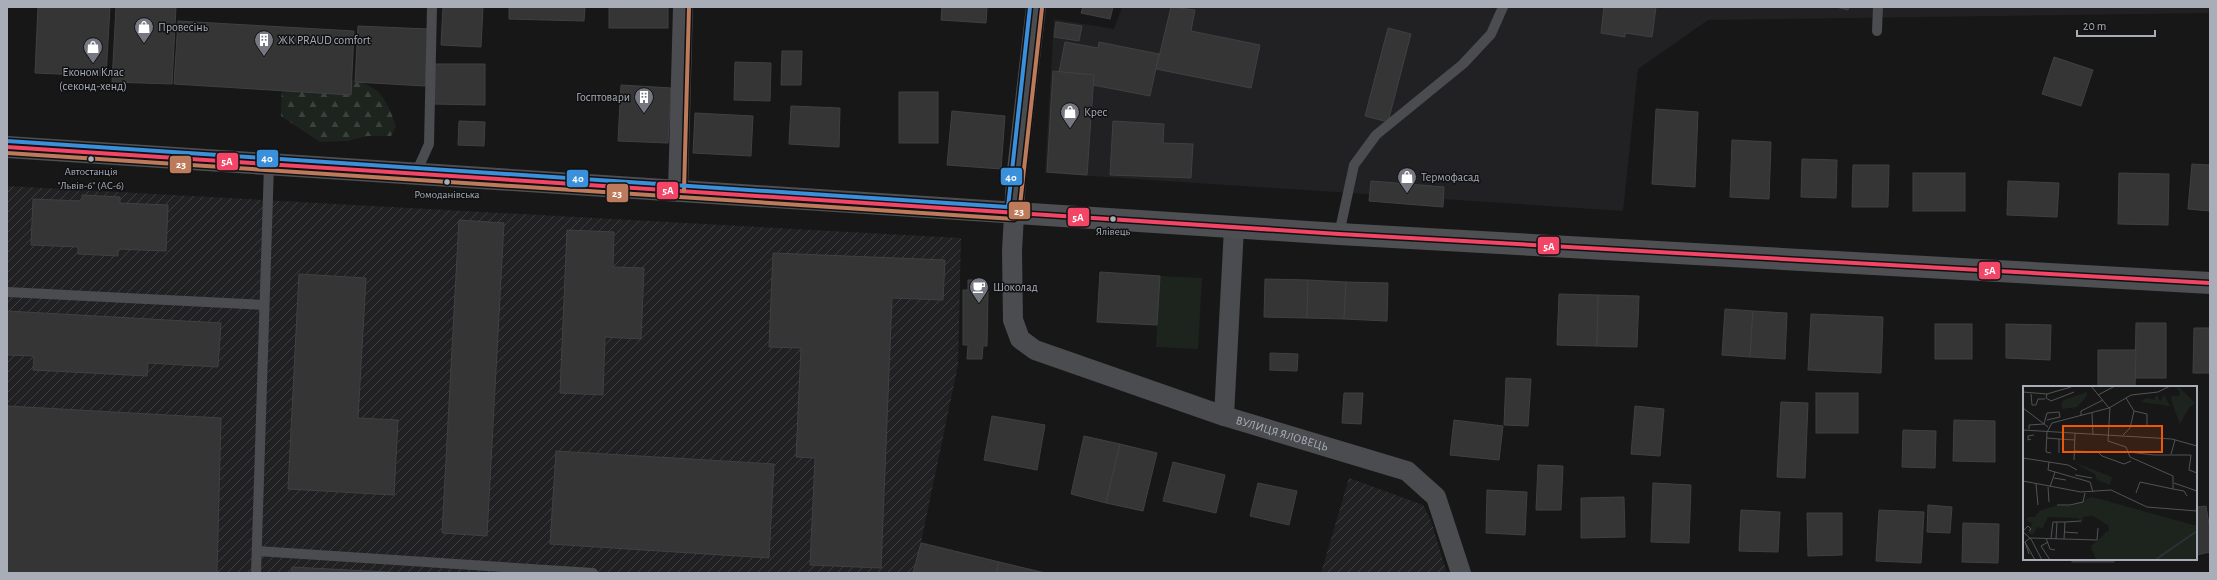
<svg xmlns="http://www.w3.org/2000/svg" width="2217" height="580" viewBox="0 0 2217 580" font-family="'Alegreya Sans',sans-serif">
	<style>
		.built { fill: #212123 }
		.industrial { fill: url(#industrial-furrows) }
		.grass { fill: #1d241e }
		.forest { fill: url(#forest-firs) }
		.building { fill: #353536; stroke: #3f4043 }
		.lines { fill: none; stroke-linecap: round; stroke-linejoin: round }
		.lane { stroke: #4b4c50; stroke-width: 10 }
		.street { stroke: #4b4c50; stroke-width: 20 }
		.primary { stroke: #4d4f52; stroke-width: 22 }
		.bus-1-casing { stroke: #111113; stroke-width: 7 }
		.bus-2-casing { stroke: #111113; stroke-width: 7 }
		.bus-3-casing { stroke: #111113; stroke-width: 7 }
		.bus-1 { stroke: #f34667; stroke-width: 4 }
		.bus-2 { stroke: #be7b5b; stroke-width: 4 }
		.bus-3 { stroke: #3a90db; stroke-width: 4 }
		.bus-dot { fill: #a8adb8; stroke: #111113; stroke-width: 1.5 }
		.labels { text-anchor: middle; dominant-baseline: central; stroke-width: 3; stroke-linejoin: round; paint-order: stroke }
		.bus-label { font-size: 11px; fill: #a8adb8; stroke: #111113 }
		.poi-label { font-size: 12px; fill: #a8adb8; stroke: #111113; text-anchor: start }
		.street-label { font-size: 12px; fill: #a8adb8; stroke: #111113 }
		.inset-river { fill: none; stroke: #2a3239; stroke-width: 2 }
		.inset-road { fill: none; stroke: #515357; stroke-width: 1 }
		.view { fill: #e8590c; fill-opacity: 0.15; stroke: #e8590c; stroke-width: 2 }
		.inset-edge { fill: none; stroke: #a8adb8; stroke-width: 2 }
		.line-badge { stroke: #111113; stroke-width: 1.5 }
		.badge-label { font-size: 11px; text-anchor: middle; font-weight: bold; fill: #fff }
	</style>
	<defs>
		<pattern id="industrial-furrows" width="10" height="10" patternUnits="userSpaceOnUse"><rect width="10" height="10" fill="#212123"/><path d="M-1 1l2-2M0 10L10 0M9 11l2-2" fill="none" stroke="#3e3f41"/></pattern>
		<pattern id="forest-firs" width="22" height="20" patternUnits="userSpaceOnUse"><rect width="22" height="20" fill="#1d241e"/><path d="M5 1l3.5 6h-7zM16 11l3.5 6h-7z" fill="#3b413d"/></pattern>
	</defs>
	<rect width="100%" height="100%" fill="#171717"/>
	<polygon class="built" points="1122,7 2210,7 2210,13 1708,20 1638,69 1623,211 1045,173 1054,19 1114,29"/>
	<g class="industrial">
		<polygon points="7,186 961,238 958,365 921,542 1045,573 7,573"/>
		<polygon points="1349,478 1423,505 1431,521 1447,573 1321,573"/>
	</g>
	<polygon class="grass" points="1160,276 1202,278 1198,349 1156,347"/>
	<path class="forest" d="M333 75C373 86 382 84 396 126L391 136H367L347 141 320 142 281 116 282 83Z"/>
	<g class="building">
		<polygon points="38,7 110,7 106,76 35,73"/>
		<polygon points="116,7 176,7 172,84 112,82"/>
		<polygon points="443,7 483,7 481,47 441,45"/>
		<polygon points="509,7 585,7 584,21 509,19"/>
		<rect x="609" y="7" width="59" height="21"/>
		<polygon points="942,7 987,7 986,23 941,20"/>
		<polygon points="1083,7 1113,7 1110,19 1081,13"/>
		<polygon points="1171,7 1195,10 1191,31 1260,45 1251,88 1156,69"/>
		<polygon points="1604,7 1656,7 1652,37 1625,33 1625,37 1601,33"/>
		<polygon points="1836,7 1849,7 1848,10"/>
		<polygon points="178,21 354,31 351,95 174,84"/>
		<polygon points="1056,22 1082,26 1079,41 1054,37"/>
		<polygon points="358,26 428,29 425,86 355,82"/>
		<polygon points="1388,28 1411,34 1388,122 1365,116"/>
		<polygon points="1065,42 1098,48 1099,42 1159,54 1150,96 1093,85 1094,75 1059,72"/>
		<polygon points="782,51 802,51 801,85 781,85"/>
		<polygon points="2054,57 2093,70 2081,106 2042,94"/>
		<polygon points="735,62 771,63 770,101 734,100"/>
		<polygon points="433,64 485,64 485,105 433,104"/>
		<polygon points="1053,71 1094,75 1087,175 1047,172"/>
		<polygon points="621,85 671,88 668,143 618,141"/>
		<rect x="899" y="92" width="39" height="51"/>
		<polygon points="791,106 840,108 839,147 789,144"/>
		<polygon points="1656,109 1698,112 1695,187 1652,184"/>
		<polygon points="952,111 1005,116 1001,169 947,165"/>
		<polygon points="695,113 753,116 751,156 693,153"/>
		<polygon points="459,121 485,122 484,146 458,145"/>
		<polygon points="1113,121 1164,124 1163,143 1193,144 1191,178 1110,175"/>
		<polygon points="1732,140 1771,142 1769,199 1730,197"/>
		<polygon points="1802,159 1837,160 1836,198 1801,197"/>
		<polygon points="2192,164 2210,165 2210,211 2188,209"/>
		<polygon points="1853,165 1889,165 1888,207 1852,207"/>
		<rect x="1913" y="173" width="52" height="38"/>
		<polygon points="2119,173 2169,174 2168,225 2118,224"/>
		<polygon points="1371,181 1444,187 1443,207 1369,201"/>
		<polygon points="2008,181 2059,183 2057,217 2007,215"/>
		<polygon points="82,195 120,197 120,203 168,205 166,251 118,249 118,256 78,254 78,247 31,245 33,199 82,201"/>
		<polygon points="459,220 504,223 487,536 442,533"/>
		<polygon points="567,230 614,232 613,267 644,268 641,339 605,337 603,395 560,393"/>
		<polygon points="773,253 945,260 943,300 892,298 881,568 810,565 815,458 796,457 801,348 769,347"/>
		<polygon points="1100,272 1160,276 1157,325 1097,322"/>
		<polygon points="299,274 366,278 358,418 398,420 394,495 288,489"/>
		<polygon points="1265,279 1308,280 1307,318 1264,317"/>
		<polygon points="968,280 984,280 984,291 988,291 987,346 983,346 982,359 967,359 968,345 963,345 963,290 968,290"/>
		<polygon points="1308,280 1346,282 1344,319 1307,318"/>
		<polygon points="1346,282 1388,283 1387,321 1344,319"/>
		<polygon points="1559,294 1598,295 1597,346 1557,345"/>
		<polygon points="1598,295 1639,296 1637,347 1597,346"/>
		<polygon points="1725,309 1753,311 1750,357 1722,355"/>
		<polygon points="7,311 221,323 218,367 148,363 147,376 33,370 34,356 7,355"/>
		<polygon points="1753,311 1787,313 1785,359 1750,357"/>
		<polygon points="1811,314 1883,317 1881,373 1808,370"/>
		<polygon points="2136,323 2166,323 2166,378 2135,378"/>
		<rect x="1935" y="324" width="37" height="35"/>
		<polygon points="2006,324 2051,325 2050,360 2006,358"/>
		<polygon points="2194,328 2210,328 2210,373 2193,373"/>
		<polygon points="2098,350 2136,350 2135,387 2098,387"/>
		<polygon points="1270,353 1298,354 1297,371 1270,370"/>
		<polygon points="1506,378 1531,379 1528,426 1504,425"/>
		<polygon points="1344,393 1363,393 1361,424 1342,423"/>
		<rect x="1816" y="393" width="42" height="40"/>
		<polygon points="1781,402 1808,403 1805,478 1777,477"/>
		<polygon points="7,406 221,418 217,573 7,573"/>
		<polygon points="1635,406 1664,409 1660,456 1631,454"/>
		<polygon points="992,416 1045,425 1037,470 984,460"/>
		<polygon points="1454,420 1503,426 1499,460 1450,455"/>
		<polygon points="1954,420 1995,421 1995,462 1953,461"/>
		<polygon points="1903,430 1936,431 1935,468 1902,467"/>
		<polygon points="1084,436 1120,444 1106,503 1071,494"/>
		<polygon points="1120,444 1157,453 1143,511 1106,503"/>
		<polygon points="556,451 774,464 769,558 550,544"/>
		<polygon points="1173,462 1225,475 1216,513 1163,501"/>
		<polygon points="1538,465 1563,466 1561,510 1536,510"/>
		<polygon points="1258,483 1297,491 1289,525 1250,516"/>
		<polygon points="1653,483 1691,485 1689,543 1651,542"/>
		<polygon points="1487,490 1527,492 1525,535 1486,533"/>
		<polygon points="1624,497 1625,537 1581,538 1581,498"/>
		<polygon points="1928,505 1952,507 1950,533 1927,532"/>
		<polygon points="2206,506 2210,530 2210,552 2196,555 2196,507"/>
		<polygon points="1741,510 1780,512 1778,552 1739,551"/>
		<polygon points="1879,510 1924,512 1921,563 1876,561"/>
		<polygon points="1807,513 1842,513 1842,555 1808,556"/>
		<polygon points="1963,523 1999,524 1998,563 1962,562"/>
		<polygon points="921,543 999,562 996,573 913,573"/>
		<rect x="2072" y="559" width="42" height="3"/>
		<polygon points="999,562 1037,571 1045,573 996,573"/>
		<polygon points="292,567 405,573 291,573"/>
	</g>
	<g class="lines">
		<g class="lane">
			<polyline points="1877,31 1878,7"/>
			<polyline points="416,173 429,144 432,7"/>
			<polyline points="1339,234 1354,165 1376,135 1463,64 1491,34 1503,7"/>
			<polyline points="7,292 264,305"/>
			<polyline points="257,551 593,573"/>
			<polyline points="256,573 269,165"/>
		</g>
		<g class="street">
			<path id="s1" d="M1036 7 1016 179 1012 251 1013 320 1020 339 1035 350 1224 416 1407 471 1436 497 1461 573"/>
			<polyline points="678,191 683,7"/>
			<polyline points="1224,416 1234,228"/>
		</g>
		<polyline class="primary" points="7,147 1339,234 2210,283"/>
		<g class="bus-1-casing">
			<polyline id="bus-1" points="7,147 1339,234 2210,283"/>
		</g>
		<g class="bus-2-casing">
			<g id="bus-2">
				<polyline points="7,153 1014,219 1019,214 1042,8"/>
				<polyline points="684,191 689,7"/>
			</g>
		</g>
		<g class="bus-3-casing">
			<polyline id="bus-3" points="7,141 1008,207 1030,7"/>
		</g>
		<use href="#bus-1" class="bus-1"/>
		<use href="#bus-2" class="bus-2"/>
		<use href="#bus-3" class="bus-3"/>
	</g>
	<defs>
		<g id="shop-pin" transform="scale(1)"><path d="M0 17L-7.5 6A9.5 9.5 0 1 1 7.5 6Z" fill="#757880" stroke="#111113"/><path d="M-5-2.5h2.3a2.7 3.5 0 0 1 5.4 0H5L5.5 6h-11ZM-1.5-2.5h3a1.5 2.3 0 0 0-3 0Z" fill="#fff"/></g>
		<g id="building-pin" transform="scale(1)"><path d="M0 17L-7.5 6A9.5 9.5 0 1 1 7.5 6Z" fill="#757880" stroke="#111113"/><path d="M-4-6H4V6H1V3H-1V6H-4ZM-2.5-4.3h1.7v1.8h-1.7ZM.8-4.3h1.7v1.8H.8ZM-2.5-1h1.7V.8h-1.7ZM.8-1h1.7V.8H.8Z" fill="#fff"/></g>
		<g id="cafe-pin" transform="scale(1)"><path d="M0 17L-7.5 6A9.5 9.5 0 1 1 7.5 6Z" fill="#757880" stroke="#111113"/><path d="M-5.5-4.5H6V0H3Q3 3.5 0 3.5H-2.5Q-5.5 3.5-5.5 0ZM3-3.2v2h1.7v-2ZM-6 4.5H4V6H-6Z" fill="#fff"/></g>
	</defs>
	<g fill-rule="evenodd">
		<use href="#shop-pin" x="144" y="27"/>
		<use href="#building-pin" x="264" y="40"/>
		<use href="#shop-pin" x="93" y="47"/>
		<use href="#building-pin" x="644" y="97"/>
		<use href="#shop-pin" x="1070" y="112"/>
		<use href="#shop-pin" x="1407" y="177"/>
		<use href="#cafe-pin" x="979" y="287"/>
	</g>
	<g class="bus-dot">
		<circle cx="91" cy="159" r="3.5"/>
		<circle cx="447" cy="182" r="3.5"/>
		<circle cx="1113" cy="219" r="3.5"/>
	</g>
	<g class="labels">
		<g class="bus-label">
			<text x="91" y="171">Автостанція<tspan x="91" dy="14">"Львів-6" (АС-6)</tspan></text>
			<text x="447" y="194">Ромоданівська</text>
			<text x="1113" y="231">Ялівець</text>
		</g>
		<g class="poi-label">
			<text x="158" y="27">Провесінь</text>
			<text x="278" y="40">ЖК PRAUD comfort</text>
			<text x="93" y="72" text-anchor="middle">Економ Клас<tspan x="93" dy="14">(секонд-хенд)</tspan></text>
			<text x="630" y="97" text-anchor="end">Госптовари</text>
			<text x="1084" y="112">Крес</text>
			<text x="1421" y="177">Термофасад</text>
			<text x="993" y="287">Шоколад</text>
		</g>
		<g class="street-label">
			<text stroke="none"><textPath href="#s1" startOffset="614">ВУЛИЦЯ ЯЛОВЕЦЬ</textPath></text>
		</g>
	</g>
	<g transform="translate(2023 386)">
		<rect width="174" height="174" fill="#171717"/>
		<path d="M64 6V10L54 21 39 23 38 17 41 14Z" fill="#1d241e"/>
		<path d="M156 1 172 17 166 22 157 38 148 14 149 10H156L157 6 153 2ZM141 9 147 20 118 16 123 12 132 14V10H135L137 16ZM50 76 89 91 87 99 74 94 72 88ZM69 111 174 140V174H73L68 160 86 144V140L70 130 60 131 59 139 58 134 53 132 25 131 19 143 14 141 10 149 5 147 9 137 3 134 5 131H12L16 125 32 120H49Z" fill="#1d241e"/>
		<path d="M83 114 93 119H100L116 128 149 139 174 142V174H74L68 163 80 161 82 146H86L85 135 79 127 65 121 72 115 82 117Z" fill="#1d241e"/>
		<path class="inset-river" d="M132 174 174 145"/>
		<path class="inset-road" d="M68 0 86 22M0 6 24 8 48 1M8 8 9 19H13L15 13H22M24 8 23 12 28 15 51 6M75 9 92 0M87 21 85 55 103 61 107 71 150 90V103L117 96 113 107M0 22 25 41M111 25 124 28V41M69 27 70 49M58 29V25L80 14M6 43V39L21 38 24 27 36 26 37 31 24 34M0 44 149 53 174 60M24 46 23 66 28 67M24 46 29 37 86 22 108 9 135 6 147 0M100 49 107 42 111 25 103 12M24 52 36 53M8 53 5 54V50L11 49M51 65 75 66 79 70 101 78 108 75M106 66 131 69H168M36 67V53L52 54M148 68 152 54M168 69 166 84 174 87M0 72 45 79 54 84M51 74 52 47M26 76 25 84 67 96 70 106M52 89 69 92M31 92 43 94M0 95 58 106 88 104 124 121 174 125M151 97 174 105M13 98 15 119M25 101 26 116M27 101 32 86M150 103 161 105 164 110M34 119H47L60 116 62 107M0 145 5 140 8 143 6 145M0 146 8 153 19 174M41 146 55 147M23 152 27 163 32 164M28 152 30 136H42M33 153 34 136M41 153 42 136 58 135M2 156 6 168M25 156 18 160 27 174M12 174 2 156 7 152 74 154 75 142"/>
		<path class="view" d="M40 40H139V66H40Z"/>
		<rect width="174" height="174" class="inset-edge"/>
	</g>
	<g class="line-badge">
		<rect x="256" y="149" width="23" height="19" rx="4" fill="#3a90db"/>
		<rect x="216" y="152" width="23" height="19" rx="4" fill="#f34667"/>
		<rect x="169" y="155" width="23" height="19" rx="4" fill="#be7b5b"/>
		<rect x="1000" y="167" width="23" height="19" rx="4" fill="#3a90db"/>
		<rect x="566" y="169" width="23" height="19" rx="4" fill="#3a90db"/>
		<rect x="656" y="181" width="23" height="19" rx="4" fill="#f34667"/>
		<rect x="606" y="183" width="23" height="20" rx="4" fill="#be7b5b"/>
		<rect x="1008" y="201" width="23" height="19" rx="4" fill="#be7b5b"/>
		<rect x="1067" y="207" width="23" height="20" rx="4" fill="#f34667"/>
		<rect x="1537" y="236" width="23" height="19" rx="4" fill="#f34667"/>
		<rect x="1978" y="261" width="23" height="19" rx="4" fill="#f34667"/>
	</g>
	<g class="badge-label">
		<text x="267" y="162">40</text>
		<text x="227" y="165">5А</text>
		<text x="181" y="168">23</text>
		<text x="1011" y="181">40</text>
		<text x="578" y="182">40</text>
		<text x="668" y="194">5А</text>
		<text x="617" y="197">23</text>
		<text x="1019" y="215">23</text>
		<text x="1078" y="221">5А</text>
		<text x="1549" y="250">5А</text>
		<text x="1990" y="274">5А</text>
	</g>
	<rect width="2217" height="580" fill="none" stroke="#a8adb8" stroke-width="16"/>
	<path d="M2077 30v6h78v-6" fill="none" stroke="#a8adb8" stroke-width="2"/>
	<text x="2083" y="30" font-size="12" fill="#a8adb8" stroke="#111113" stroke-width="3" paint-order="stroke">20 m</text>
</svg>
